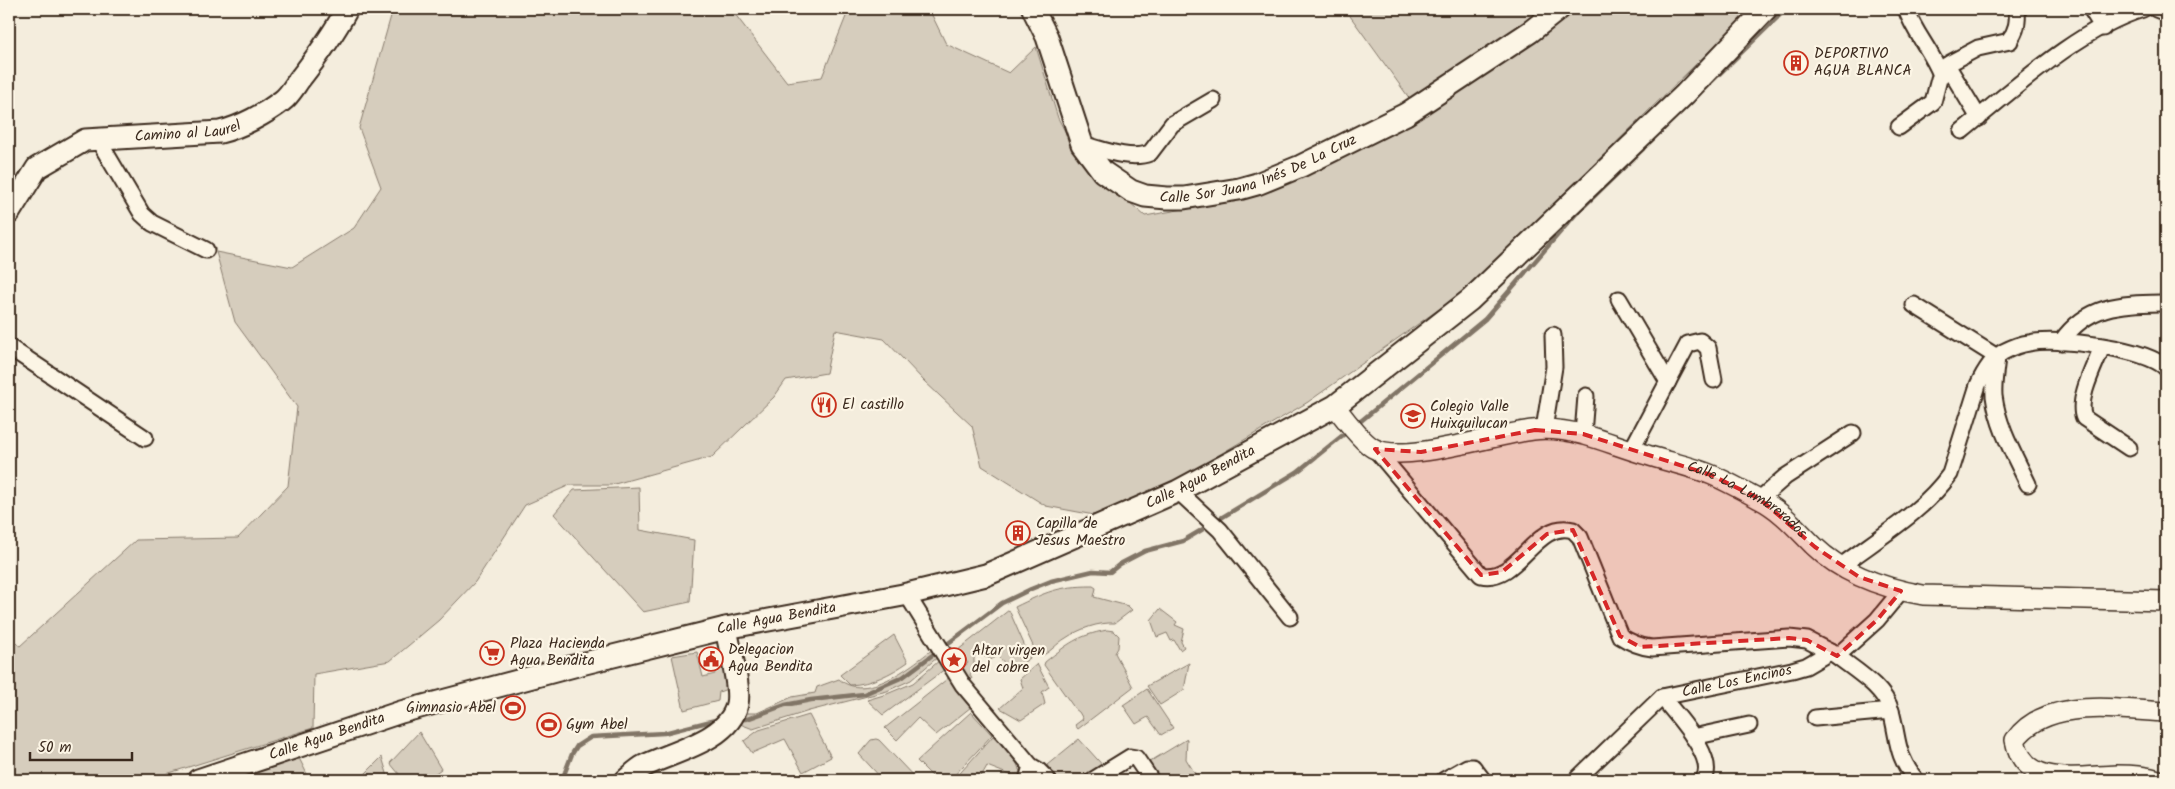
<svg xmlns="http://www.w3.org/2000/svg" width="2175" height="789" viewBox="0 0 2175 789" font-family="Kalam,sans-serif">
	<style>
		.green { fill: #d6cdbd; stroke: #887c6e }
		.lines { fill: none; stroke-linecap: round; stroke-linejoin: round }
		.stream { stroke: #817466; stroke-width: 4.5 }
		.minor-casing { stroke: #3b2a1e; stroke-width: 19 }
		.tertiary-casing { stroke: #3b2a1e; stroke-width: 22 }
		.secondary-casing { stroke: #3b2a1e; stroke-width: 25 }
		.minor { stroke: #fcf5e5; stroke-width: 15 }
		.tertiary { stroke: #fcf5e5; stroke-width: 19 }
		.secondary { stroke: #fcf5e5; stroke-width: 21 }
		.marked { fill: #d62828; fill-opacity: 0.2; stroke: #d62828; stroke-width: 4; stroke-dasharray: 10 6; stroke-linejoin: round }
		.labels { text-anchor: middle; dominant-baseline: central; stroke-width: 4.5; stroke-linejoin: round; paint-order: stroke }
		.poi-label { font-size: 15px; fill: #3b2a1e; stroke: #fcf5e5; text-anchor: start }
		.street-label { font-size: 15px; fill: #3b2a1e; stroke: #fcf5e5 }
	</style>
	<rect width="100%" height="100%" fill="#f4eddd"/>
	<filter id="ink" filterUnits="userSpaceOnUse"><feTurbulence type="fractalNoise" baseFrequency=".02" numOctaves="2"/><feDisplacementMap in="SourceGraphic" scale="10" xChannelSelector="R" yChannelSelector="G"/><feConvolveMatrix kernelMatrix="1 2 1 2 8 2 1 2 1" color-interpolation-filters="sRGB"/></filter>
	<g filter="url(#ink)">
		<g class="green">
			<polygon points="393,9 731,9 787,82 822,77 849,9 929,9 946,44 1009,73 1036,47 1058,118 1079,158 1145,216 1240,199 1420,113 1345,9 1752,9 1466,290 1308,402 1175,481 1094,515 1046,506 982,466 972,426 924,381 884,339 835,330 826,373 786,380 774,397 712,457 611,485 570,485 525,505 475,582 439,620 390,661 314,674 313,728 147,780 9,780 9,638 20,646 136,540 238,538 288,486 297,407 235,322 216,252 292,267 354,228 381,187 359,128"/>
			<polygon points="639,487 640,530 694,540 690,602 643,612 554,514 574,490"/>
			<path d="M1093 586 1096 588 1094 597 1128 606 1132 610 1115 623C1099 622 1079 629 1066 638 1057 643 1049 654 1040 656L1034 648 1015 607C1046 592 1058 586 1093 586Z"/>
			<polygon points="1160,609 1177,622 1175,625 1184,629 1181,642 1184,647 1180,650 1174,640 1171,641 1167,633 1157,637 1151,620"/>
			<polygon points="1009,610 1030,658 1012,671 998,656 990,660 987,657 974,655 974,667 970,675 972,679 969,681 962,669 968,663 958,650"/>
			<path d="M1107 630 1114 631 1119 636 1118 648 1115 653 1133 687 1078 729 1075 725 1083 719 1079 712 1075 709 1044 665 1045 662C1069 643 1077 636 1107 630Z"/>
			<path d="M894 635 908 662C891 674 871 684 850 685L840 675Z"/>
			<path d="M933 649 939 656 911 680 887 691 809 711 753 729 740 724 746 713H757L792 697 815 693 817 687 839 679C866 703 911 666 933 649Z"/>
			<polygon points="697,652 703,677 715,674 714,669 724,667 727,689 719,692 718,701 684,710 672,656"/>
			<polygon points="940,660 945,669 883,715 867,700 887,694 913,683"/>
			<polygon points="1189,663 1184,690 1160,705 1147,686"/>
			<polygon points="1037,664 1049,687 1042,692 1045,704 1021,720 1000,708 1023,688 1020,679"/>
			<polygon points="951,676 971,707 936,735 918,718 897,740 885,728"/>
			<polygon points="1147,689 1173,728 1161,735 1148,717 1136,724 1123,705"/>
			<polygon points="971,712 992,735 950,780 936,780 917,761"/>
			<polygon points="809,715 831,757 803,772 785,739 752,753 744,741 759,730"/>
			<polygon points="419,732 441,769 433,775 437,780 404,780 390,763"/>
			<polygon points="993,736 1015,759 1021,774 1010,775 987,766 979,780 954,780"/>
			<polygon points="876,739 879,740 917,780 883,780 859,754 871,740"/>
			<polygon points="1079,739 1106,769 1088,780 1057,780 1047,765"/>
			<polygon points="1187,739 1186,759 1199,780 1155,780 1146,764"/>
			<polygon points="298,756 310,780 239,780"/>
			<polygon points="382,757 389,780 359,780"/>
		</g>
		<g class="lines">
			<g class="stream">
				<polyline points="1704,89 1786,9"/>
				<polyline points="1356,425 1485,319 1575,215 1643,149"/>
				<polyline points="1216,521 1297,472 1348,431"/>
				<polyline points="739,719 747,719 785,705 811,700 864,694 903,677 1002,603 1031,589 1051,581 1093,571 1110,572 1120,564 1145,551 1183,541 1210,525"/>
				<polyline points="562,780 572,754 577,746 591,737 664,733 719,719"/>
			</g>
			<g class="minor-casing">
				<g id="minor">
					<path d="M1906 9C1914 33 1932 51 1941 75"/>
					<polyline points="2091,9 2103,28"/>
					<polyline points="2156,9 2166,13"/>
					<polyline points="1947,65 1979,118"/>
					<path d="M1899 127 1933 102 1939 79 1950 63 1978 48 2010 41 2009 40C2017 31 2018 21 2017 9"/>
					<path d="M1962 131C2014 89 2080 28 2143 9"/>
					<polyline points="97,138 142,214 152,223 206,250"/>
					<path d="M1082 144C1101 149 1130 161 1150 153L1172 124 1213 100"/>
					<polyline points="1619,299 1668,382"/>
					<path d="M1914 305 1997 357C1996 369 1993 383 1994 396 1998 428 2015 456 2028 484"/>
					<path d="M2061 342C2088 303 2123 304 2166 303"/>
					<polyline points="9,347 145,438"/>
					<path d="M2102 347C2095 365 2076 400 2084 418L2129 448"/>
					<polyline points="1544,429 1554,367 1553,335"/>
					<polyline points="1583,434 1586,396"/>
					<path d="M1375 449 1481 575C1519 583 1535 519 1573 530L1580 537 1620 636C1631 643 1640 647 1652 648L1789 638 1807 640 1830 652"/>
					<polyline points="1631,451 1688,344 1700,341 1708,348 1714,380"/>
					<polyline points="1178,491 1220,530 1290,617"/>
					<polyline points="1760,499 1785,477 1853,433"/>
					<path d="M1841 566C1878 538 1923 512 1950 474L1978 385C1983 374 1992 359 2003 352 2011 348 2020 344 2029 343 2057 337 2146 348 2166 368"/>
					<polyline points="911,601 963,685 1031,766 1027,780"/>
					<path d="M1837 656C1856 671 1884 687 1891 711 1899 740 1895 754 1916 780"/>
					<path d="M1662 697C1675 714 1719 759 1703 780"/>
					<polyline points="1815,718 1891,711"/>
					<polyline points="1693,737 1749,725"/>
					<polyline points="1031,766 1038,770 1048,780"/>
					<polyline points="1093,780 1130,757 1136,758 1151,780"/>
					<polyline points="1444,780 1467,767 1473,767 1483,780"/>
					<path id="s1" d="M1576 780 1662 697 1792 670 1806 666 1830 652 1837 656 1877 620 1901 591"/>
				</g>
			</g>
			<g class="tertiary-casing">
				<g id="tertiary">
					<path id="s2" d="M1335 406C1344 418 1361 441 1373 448 1402 465 1496 434 1533 430 1549 428 1569 431 1585 435 1606 441 1626 449 1647 455 1668 462 1691 466 1712 475 1728 482 1744 491 1759 499 1781 510 1797 529 1814 546 1843 574 1883 588 1923 595L2166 601"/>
					<path d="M2159 780C2146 776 2131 775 2117 775 2078 776 2024 789 2015 740 2046 696 2120 710 2166 712"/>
				</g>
			</g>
			<g class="secondary-casing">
				<g id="secondary">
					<path id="s3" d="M1033 9 1047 37 1082 144 1103 172 1131 191 1145 196 1167 198H1184L1239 189 1257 184 1301 166 1406 114 1530 32 1559 9"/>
					<path id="s4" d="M9 213 37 168 85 140 220 132C241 127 265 114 282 101 289 96 294 87 299 80 317 57 333 35 347 9"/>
					<path id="s5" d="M198 780 401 712 585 663 726 628 903 595 986 575 1178 491 1335 406 1470 300 1685 94 1766 9"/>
					<path d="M626 780C632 775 638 769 644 766 672 752 730 740 737 704 741 686 729 648 726 628"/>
				</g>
			</g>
			<use href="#minor" class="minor"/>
			<use href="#tertiary" class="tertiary"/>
			<use href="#secondary" class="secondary"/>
		</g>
	</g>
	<path class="marked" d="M1535 430 1583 434 1711 475 1760 499 1815 547 1859 577 1901 591 1877 620 1837 656 1807 640 1789 638 1640 647 1620 636 1573 530 1547 534 1502 572 1481 575 1375 449 1421 452Z"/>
	<defs>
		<g id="building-ring" transform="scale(1.25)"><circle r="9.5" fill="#fcf5e5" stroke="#c8321e" stroke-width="1.5"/><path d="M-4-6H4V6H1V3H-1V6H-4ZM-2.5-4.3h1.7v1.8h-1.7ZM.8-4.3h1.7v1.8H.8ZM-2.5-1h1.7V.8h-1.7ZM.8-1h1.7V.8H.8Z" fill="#c8321e"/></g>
		<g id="restaurant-ring" transform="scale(1.25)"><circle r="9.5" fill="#fcf5e5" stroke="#c8321e" stroke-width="1.5"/><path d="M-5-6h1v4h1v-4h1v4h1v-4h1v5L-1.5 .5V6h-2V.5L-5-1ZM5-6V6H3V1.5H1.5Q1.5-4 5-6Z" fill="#c8321e"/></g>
		<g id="school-ring" transform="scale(1.25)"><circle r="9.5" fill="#fcf5e5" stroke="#c8321e" stroke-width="1.5"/><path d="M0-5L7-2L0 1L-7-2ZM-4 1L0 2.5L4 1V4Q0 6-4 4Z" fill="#c8321e"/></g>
		<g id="supermarket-ring" transform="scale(1.25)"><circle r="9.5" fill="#fcf5e5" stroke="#c8321e" stroke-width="1.5"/><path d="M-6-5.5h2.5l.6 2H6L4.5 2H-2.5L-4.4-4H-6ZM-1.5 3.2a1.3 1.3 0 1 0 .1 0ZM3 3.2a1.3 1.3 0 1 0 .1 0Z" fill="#c8321e"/></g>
		<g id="civic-ring" transform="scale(1.25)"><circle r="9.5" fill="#fcf5e5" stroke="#c8321e" stroke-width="1.5"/><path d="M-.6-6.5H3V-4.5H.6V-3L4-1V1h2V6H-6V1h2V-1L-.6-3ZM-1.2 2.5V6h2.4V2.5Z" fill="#c8321e"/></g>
		<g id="sight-ring" transform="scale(1.25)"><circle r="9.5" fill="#fcf5e5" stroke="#c8321e" stroke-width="1.5"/><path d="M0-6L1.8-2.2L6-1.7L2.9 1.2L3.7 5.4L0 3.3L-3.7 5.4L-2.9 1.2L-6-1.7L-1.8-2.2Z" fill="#c8321e"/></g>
		<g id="stadium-ring" transform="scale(1.25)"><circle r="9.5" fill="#fcf5e5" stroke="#c8321e" stroke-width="1.5"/><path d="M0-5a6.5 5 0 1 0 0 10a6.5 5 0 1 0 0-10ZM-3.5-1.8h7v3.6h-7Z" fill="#c8321e"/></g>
	</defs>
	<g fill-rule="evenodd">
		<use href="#building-ring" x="1796" y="63"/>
		<use href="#restaurant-ring" x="824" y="405"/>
		<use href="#school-ring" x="1413" y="416"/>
		<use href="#building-ring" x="1018" y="533"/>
		<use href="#supermarket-ring" x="492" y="653"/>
		<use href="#civic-ring" x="711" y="659"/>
		<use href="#sight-ring" x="954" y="660"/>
		<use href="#stadium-ring" x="513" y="708"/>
		<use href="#stadium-ring" x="549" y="725"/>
	</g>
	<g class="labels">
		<g class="poi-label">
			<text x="1814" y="54">DEPORTIVO<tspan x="1814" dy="17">AGUA BLANCA</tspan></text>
			<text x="842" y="405">El castillo</text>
			<text x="1430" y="407">Colegio Valle<tspan x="1430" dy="17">Huixquilucan</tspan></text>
			<text x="1036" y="524">Capilla de<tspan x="1036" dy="17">Jesus Maestro</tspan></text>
			<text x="510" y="644">Plaza Hacienda<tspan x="510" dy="17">Agua Bendita</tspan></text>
			<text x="728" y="650">Delegacion<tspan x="728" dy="17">Agua Bendita</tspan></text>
			<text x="972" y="651">Altar virgen<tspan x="972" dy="17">del cobre</tspan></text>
			<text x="496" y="708" text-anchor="end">Gimnasio Abel</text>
			<text x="566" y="725">Gym Abel</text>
		</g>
		<g class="street-label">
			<text stroke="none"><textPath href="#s4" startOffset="212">Camino al Laurel</textPath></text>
			<text stroke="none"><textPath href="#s3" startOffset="346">Calle Sor Juana Inés De La Cruz</textPath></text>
			<text stroke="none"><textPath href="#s5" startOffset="1051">Calle Agua Bendita</textPath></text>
			<text stroke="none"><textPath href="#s2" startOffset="448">Calle La Lumbrerados</textPath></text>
			<text stroke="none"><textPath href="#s5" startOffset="601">Calle Agua Bendita</textPath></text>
			<text stroke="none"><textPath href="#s1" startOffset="196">Calle Los Encinos</textPath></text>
			<text stroke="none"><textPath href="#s5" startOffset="136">Calle Agua Bendita</textPath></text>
		</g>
	</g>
	<rect width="2175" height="789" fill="none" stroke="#fcf5e5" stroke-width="30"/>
	<rect x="15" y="15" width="2145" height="759" fill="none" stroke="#3b2a1e" stroke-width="2" filter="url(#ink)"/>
	<path d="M30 752v8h102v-8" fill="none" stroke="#3b2a1e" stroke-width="2.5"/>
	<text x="38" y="752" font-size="15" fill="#3b2a1e" stroke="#fcf5e5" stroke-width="4" paint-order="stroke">50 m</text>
</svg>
